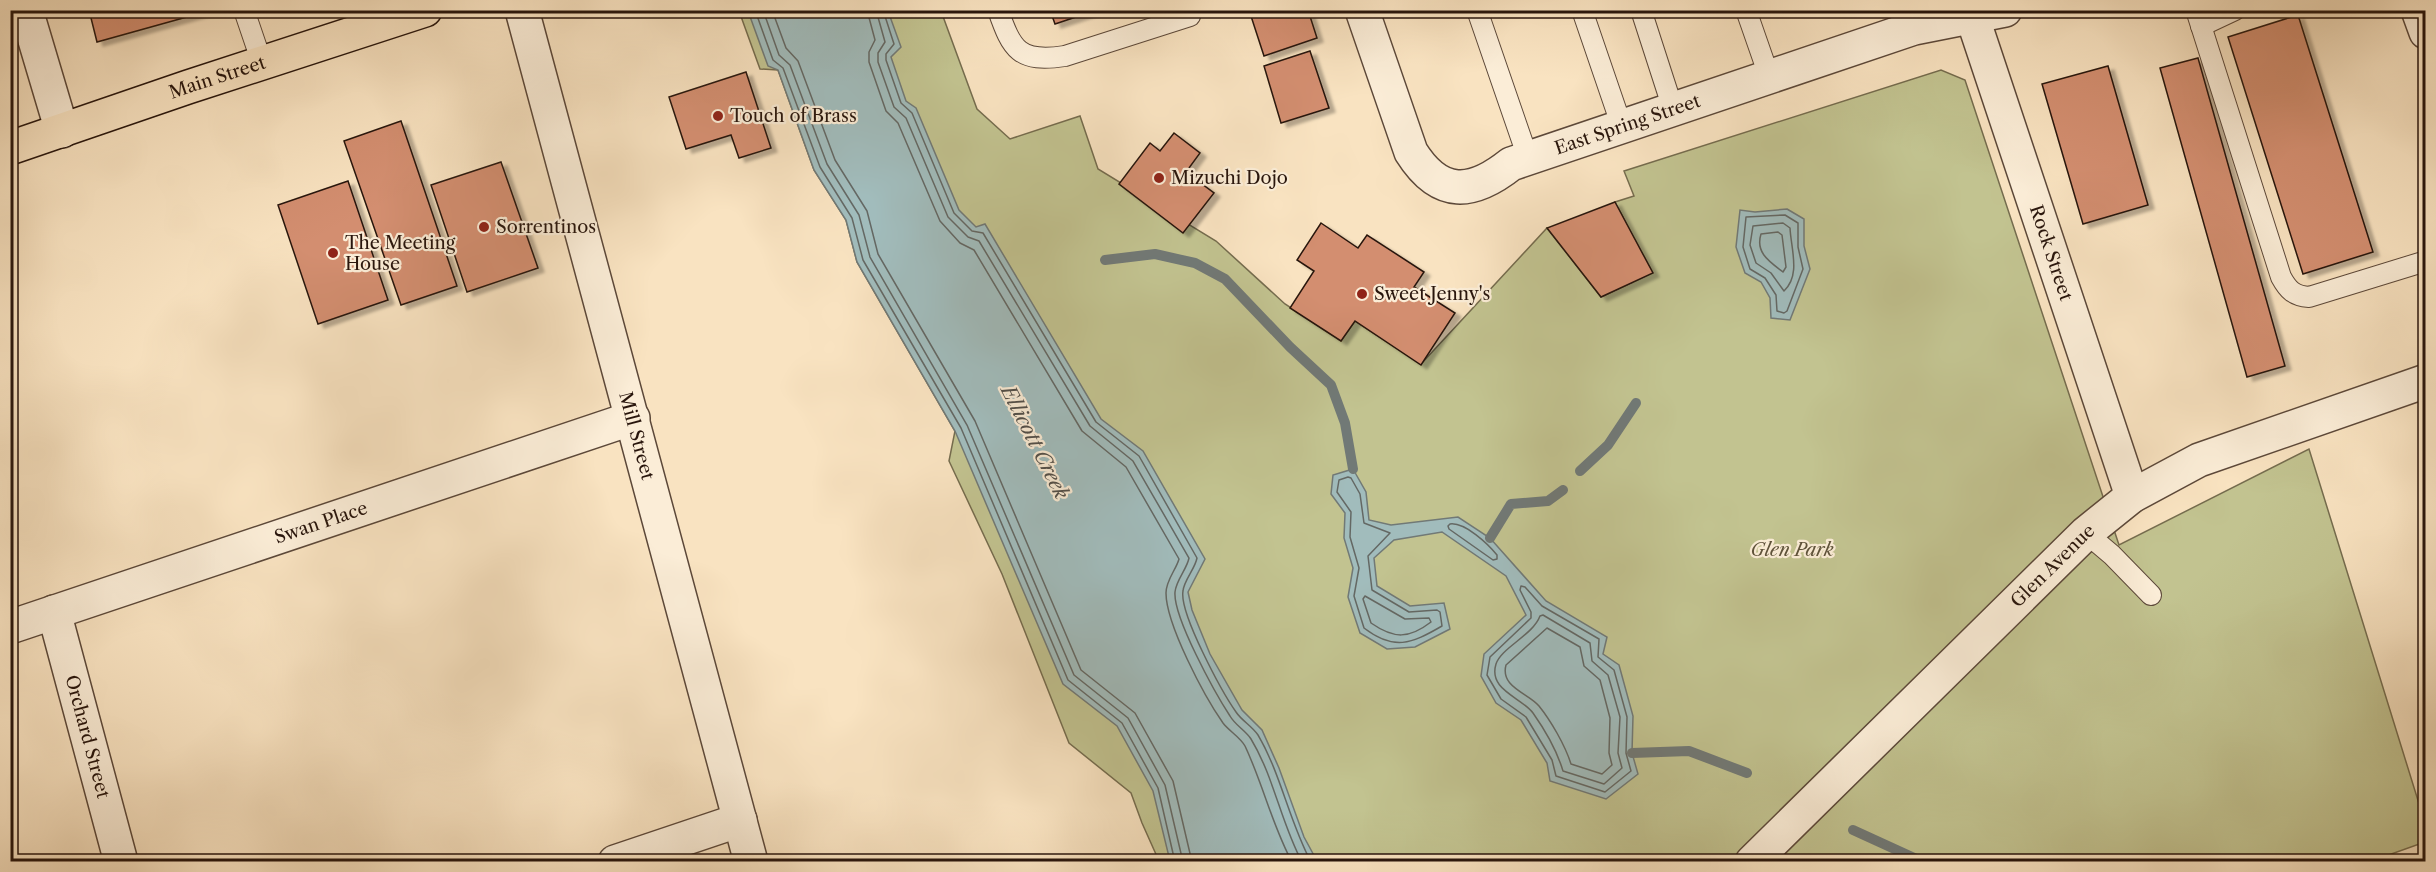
<svg xmlns="http://www.w3.org/2000/svg" width="2436" height="872" viewBox="0 0 2436 872" font-family="'Libre Caslon Text',serif">
	<style>
		.green { fill: #c2c390; stroke: #756c4e; stroke-width: 1.5 }
		.water { fill: #a1bcbc; stroke: #717976; stroke-width: 1.5 }
		.lines { fill: none; stroke-linecap: round; stroke-linejoin: round }
		.shore { stroke: #646864; stroke-width: 1.5 }
		.stream { stroke: #717976; stroke-width: 10 }
		.building { fill: #d38e70; stroke: #28150c; stroke-width: 1.5; filter: url(#shadow) }
		.service-casing { stroke: #5c4839; stroke-width: 22 }
		.minor-casing { stroke: #5c4839; stroke-width: 36 }
		.primary-casing { stroke: #28150c; stroke-width: 36 }
		.service { stroke: #fbedd7; stroke-width: 20 }
		.minor { stroke: #fbedd7; stroke-width: 33 }
		.primary { stroke: #f9e3c1; stroke-width: 33 }
		.poi-dot { fill: #8f2418; stroke: #fbedd7; stroke-width: 2 }
		.labels { text-anchor: middle; dominant-baseline: central; stroke-width: 4.5; stroke-linejoin: round; paint-order: stroke }
		.street-label { font-size: 18px; fill: #28150c; stroke: #fbedd7 }
		.poi-label { font-size: 18px; fill: #28150c; stroke: #fbedd7; text-anchor: start }
		.park-label { font-size: 18px; font-style: italic; fill: #5e523a; stroke: #fbedd7 }
		.water-label { font-size: 20px; font-style: italic; fill: #524f4a; stroke: #fbedd7 }
	</style>
	<defs>
		<filter id="shadow"><feDropShadow dx="6" dy="4" stdDeviation="1.5" flood-color="#0004"/></filter>
	</defs>
	<rect width="100%" height="100%" fill="#f9e3c1"/>
	<filter id="stains"><feTurbulence type="fractalNoise" baseFrequency=".00333" numOctaves="4"/><feColorMatrix values="0 0 0 0 .2 0 0 0 0 .09 0 0 0 0 .02 0 0 0 .5 -.17"/></filter>
	<radialGradient id="worn" r=".72"><stop offset=".6" stop-color="#630" stop-opacity="0"/><stop offset="1" stop-color="#630" stop-opacity=".3"/></radialGradient>
	<polygon class="green" points="739,11 941,11 977,109 1010,139 1080,116 1098,169 1216,241 1285,304 1341,341 1355,321 1421,364 1547,228 1601,297 1652,273 1615,202 1634,196 1624,171 1941,70 1965,80 2119,545 2309,449 2425,823 2425,842 2369,862 1159,861 1142,823 1131,793 1069,743 1002,574 949,461 955,431 857,262 846,220 814,170 778,70 760,69"/>
	<g class="water">
		<polygon points="748,11 888,11 901,47 891,57 906,101 916,108 959,210 976,227 985,224 1101,419 1143,451 1205,559 1188,592 1192,610 1210,654 1242,710 1262,730 1279,768 1304,837 1317,861 1170,861 1153,791 1117,726 1063,684 955,431 857,262 846,220 814,170 778,70 768,66"/>
		<polygon points="1787,209 1804,219 1804,246 1810,269 1790,320 1771,318 1770,298 1761,282 1745,273 1736,247 1740,210 1755,212"/>
		<polygon points="1353,469 1366,492 1369,520 1391,525 1458,517 1490,538 1546,601 1607,637 1603,654 1619,665 1633,716 1632,753 1638,774 1606,799 1550,781 1547,763 1521,720 1496,703 1481,676 1484,654 1526,615 1506,576 1442,532 1394,540 1374,558 1377,586 1410,606 1444,603 1450,629 1415,647 1387,649 1360,633 1348,597 1353,568 1344,538 1345,513 1331,494 1333,475"/>
	</g>
	<g class="lines">
		<g class="shore">
			<polyline points="755,10 773,60 783,68 820,167 852,218 863,260 961,428 1068,680 1122,723 1158,788 1175,862"/>
			<polyline points="763,10 779,55 790,65 827,164 859,215 870,257 967,425 1074,675 1128,718 1165,785 1183,862"/>
			<polyline points="772,10 786,48 798,61 835,160 867,211 878,254 975,421 1081,670 1135,713 1173,781 1192,862"/>
			<path d="M867 10 875 40 869 52V62L886 111 898 123 940 221 960 243 974 250 1082 431 1126 467 1179 559C1176 570 1166 580 1166 593 1166 624 1204 696 1223 723 1229 731 1240 737 1245 746 1263 784 1272 825 1292 862"/>
			<path d="M876 10 885 42 878 53V62L894 107 906 118 948 217 968 237 979 241 1090 426 1133 461 1189 558C1187 569 1176 580 1175 592 1173 617 1215 693 1230 716 1235 725 1246 731 1251 739 1274 777 1281 823 1302 862"/>
			<path d="M883 10 894 44 886 54V60L901 103 912 113 954 213 972 231 983 233 1096 422 1139 456 1197 558C1195 569 1184 580 1183 591 1179 613 1222 692 1236 712 1242 721 1252 726 1258 735 1281 774 1289 821 1311 862"/>
			<polygon points="1785,215 1798,223 1798,247 1803,269 1787,311 1784,313 1777,311 1776,295 1765,278 1750,269 1743,247 1746,217"/>
			<path d="M1783 223 1790 228C1791 249 1801 275 1784 291L1771 273 1756 263 1750 245 1753 226Z"/>
			<path d="M1778 232 1782 235 1786 267 1783 272C1770 262 1755 253 1761 234Z"/>
			<path d="M1348 477 1351 478 1360 494 1364 523 1390 533 1368 556 1372 590 1409 612 1437 610 1440 612 1442 626C1411 644 1394 651 1364 628L1354 596 1359 568 1350 537 1351 512 1337 492 1339 480Z"/>
			<path d="M1450 524C1465 522 1488 544 1497 555V559L1493 560 1449 529 1448 526Z"/>
			<polygon points="1521,586 1525,587 1542,606 1599,639 1598,657 1614,670 1627,717 1626,753 1631,771 1605,792 1556,776 1552,760 1526,717 1501,699 1487,675 1490,657 1531,618 1531,612 1520,590"/>
			<path d="M1365 596 1405 619 1429 618 1431 622C1409 639 1394 639 1371 623L1363 599Z"/>
			<path d="M1543 615 1590 643 1592 661 1608 675 1620 717 1618 753 1622 768 1604 784 1563 771C1557 751 1545 730 1533 713 1521 697 1488 690 1496 664 1501 648 1533 635 1540 616Z"/>
			<path d="M1547 628 1580 647 1584 666 1600 680 1610 718 1609 753 1612 765 1602 774 1571 764C1565 745 1551 721 1539 706 1528 693 1500 687 1506 665Z"/>
		</g>
		<g class="stream">
			<polyline points="1105,260 1155,254 1195,263 1225,279 1290,347 1331,385 1345,423 1353,469"/>
			<polyline points="1580,471 1608,445 1636,403"/>
			<polyline points="1490,538 1511,504 1548,501 1563,490"/>
			<polyline points="1632,753 1689,751 1747,773"/>
			<polyline points="1853,830 1923,862"/>
		</g>
	</g>
	<g class="building">
		<polygon points="89,10 212,10 97,42"/>
		<polygon points="1050,10 1097,10 1055,24"/>
		<polygon points="1249,10 1308,10 1317,38 1264,56"/>
		<polygon points="2298,15 2373,252 2303,274 2228,37"/>
		<polygon points="1310,51 1329,108 1281,123 1264,66"/>
		<polygon points="2198,58 2285,366 2247,377 2160,68"/>
		<polygon points="2108,66 2148,205 2083,224 2042,84"/>
		<polygon points="746,72 771,148 739,158 731,135 686,149 669,97"/>
		<polygon points="401,121 457,286 401,305 344,141"/>
		<polygon points="1174,133 1200,153 1186,172 1214,193 1183,233 1119,184 1150,143 1160,151"/>
		<polygon points="501,162 538,268 467,292 431,185"/>
		<polygon points="348,181 388,300 318,324 278,205"/>
		<polygon points="1615,202 1653,273 1601,297 1547,228"/>
		<polygon points="1321,223 1358,248 1367,235 1424,272 1414,287 1455,313 1421,365 1355,321 1341,341 1290,308 1314,271 1297,260"/>
	</g>
	<g class="lines">
		<g class="service-casing">
			<g id="service">
				<polyline points="244,10 262,63"/>
				<path d="M998 10C1012 50 1019 63 1065 56L1190 16"/>
				<polyline points="1477,10 1528,158"/>
				<polyline points="1582,10 1622,127"/>
				<polyline points="1641,10 1673,109"/>
				<polyline points="1746,10 1769,76"/>
				<path d="M2196 10 2281 277C2288 290 2294 296 2309 297L2426 261"/>
				<polyline points="2201,26 2235,10"/>
				<polyline points="2086,533 2112,555 2151,595"/>
			</g>
		</g>
		<g class="minor-casing">
			<g id="minor">
				<polyline points="26,10 62,131"/>
				<path id="s1" d="M522 10 751 862"/>
				<path id="s2" d="M1362 10 1411 152C1440 198 1472 195 1511 164L1914 28 2005 10"/>
				<path id="s3" d="M1970 10 2132 496"/>
				<polyline points="2418,10 2426,32"/>
				<path id="s4" d="M54 612 121 862"/>
				<path id="s5" d="M10 627 633 418"/>
				<polyline points="615,862 740,820"/>
				<path id="s6" d="M1752 862 2086 533 2132 496 2199 460 2426 381"/>
			</g>
		</g>
		<g class="primary-casing">
			<g id="primary">
				<path id="s7" d="M10 148 188 87 425 10"/>
			</g>
		</g>
		<use href="#service" class="service"/>
		<use href="#minor" class="minor"/>
		<use href="#primary" class="primary"/>
	</g>
	<g class="poi-dot">
		<circle cx="718" cy="116" r="6"/>
		<circle cx="1159" cy="178" r="6"/>
		<circle cx="484" cy="227" r="6"/>
		<circle cx="333" cy="253" r="6"/>
		<circle cx="1362" cy="294" r="6"/>
	</g>
	<g class="labels">
		<g class="street-label">
			<text stroke="none"><textPath href="#s7" startOffset="219">Main Street</textPath></text>
			<text stroke="none"><textPath href="#s2" startOffset="393">East Spring Street</textPath></text>
			<text stroke="none"><textPath href="#s3" startOffset="256">Rock Street</textPath></text>
			<text stroke="none"><textPath href="#s1" startOffset="441">Mill Street</textPath></text>
			<text stroke="none"><textPath href="#s5" startOffset="328">Swan Place</textPath></text>
			<text stroke="none"><textPath href="#s6" startOffset="422">Glen Avenue</textPath></text>
			<text stroke="none"><textPath href="#s4" startOffset="129">Orchard Street</textPath></text>
		</g>
		<g class="poi-label">
			<text x="730" y="116">Touch of Brass</text>
			<text x="1171" y="178">Mizuchi Dojo</text>
			<text x="496" y="227">Sorrentinos</text>
			<text x="345" y="243">The Meeting<tspan x="345" dy="21">House</tspan></text>
			<text x="1374" y="294">Sweet Jenny's</text>
		</g>
		<g class="park-label">
			<text x="1792" y="550">Glen Park</text>
		</g>
		<g class="water-label">
			<text transform="translate(1035 442) rotate(63)">Ellicott Creek</text>
		</g>
	</g>
	<rect width="2436" height="872" fill="none" stroke="#f9e3c1" stroke-width="36"/>
	<rect x="12" y="12" width="2412" height="848" fill="none" stroke="#28150c" stroke-width="3"/>
	<rect x="18" y="18" width="2400" height="836" fill="none" stroke="#28150c" stroke-width="1.5"/>
	<rect width="100%" height="100%" filter="url(#stains)"/>
	<rect width="100%" height="100%" fill="url(#worn)"/>
</svg>
